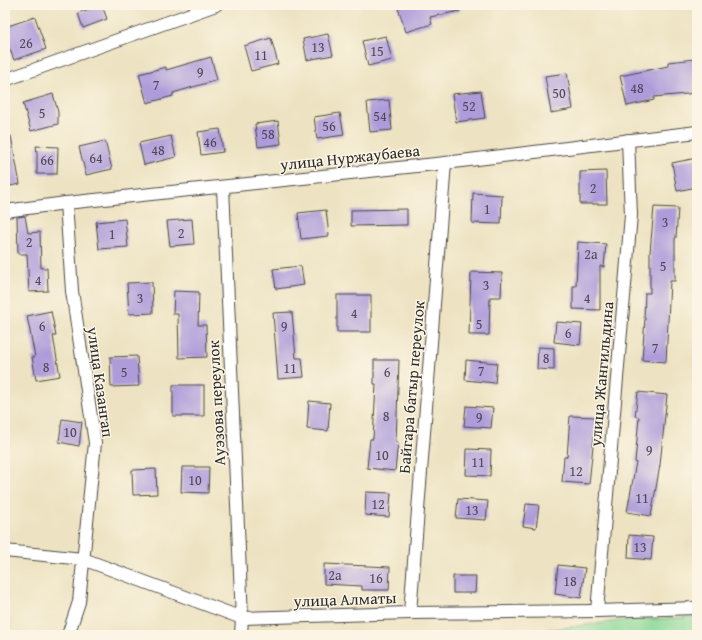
<svg xmlns="http://www.w3.org/2000/svg" width="702" height="640" viewBox="0 0 702 640" font-family="'Gentium Book Plus',serif">
	<style>
		.green { fill: #89d897; stroke: #5a8261 }
		.building { fill: #ae9cda }
		.lines { fill: none; stroke-linecap: round; stroke-linejoin: round }
		.minor-casing { stroke: #484742; stroke-width: 14 }
		.minor { stroke: #fff; stroke-width: 12 }
		.labels { text-anchor: middle; dominant-baseline: central; stroke-width: 3; stroke-linejoin: round; paint-order: stroke }
		.number-label { font-size: 14px; fill: #4c4757 }
		.street-label { font-size: 16px; fill: #2b2b2b; stroke: #fcf5e5 }
	</style>
	<rect width="100%" height="100%" fill="#fcf5e5"/>
	<filter id="ink" filterUnits="userSpaceOnUse"><feTurbulence type="fractalNoise" baseFrequency=".025" numOctaves="2"/><feDisplacementMap in="SourceGraphic" scale="8" xChannelSelector="R" yChannelSelector="G"/><feConvolveMatrix kernelMatrix="1 2 1 2 8 2 1 2 1" color-interpolation-filters="sRGB"/></filter>
	<filter id="wash" filterUnits="userSpaceOnUse"><feTurbulence type="fractalNoise" baseFrequency=".012" numOctaves="4" result="noise"/><feDisplacementMap in="SourceGraphic" scale="16" xChannelSelector="R" yChannelSelector="G"/><feGaussianBlur stdDeviation="0.9" result="paint"/><feColorMatrix in="noise" values="0 0 0 0 0 0 0 0 0 0 0 0 0 0 0 0 0 1.4 0 .05"/><feComposite in="paint" operator="in"/></filter>
	<g filter="url(#wash)">
		<rect width="100%" height="100%" fill="#ede3c2"/>
		<polygon class="green" points="697,617 697,635 504,635 627,620"/>
		<g id="blocks">
			<g class="building">
				<polygon points="99,5 102,5 107,19 83,28 78,13"/>
				<polygon points="397,5 459,5 460,11 430,17 432,24 406,32"/>
				<polygon points="35,17 46,49 14,60 5,37 5,27"/>
				<polygon points="328,34 333,55 307,60 303,39"/>
				<polygon points="386,36 392,60 368,66 362,41"/>
				<polygon points="271,38 278,64 251,71 244,46"/>
				<polygon points="211,57 217,80 173,93 173,96 147,103 139,74 166,67 166,70"/>
				<polygon points="695,59 697,93 654,97 654,100 627,106 620,76 668,66 668,62"/>
				<polygon points="567,73 573,109 551,113 545,76"/>
				<polygon points="481,91 485,118 456,122 452,94"/>
				<polygon points="53,94 58,112 58,124 31,131 23,103"/>
				<polygon points="389,100 392,130 370,132 367,102"/>
				<polygon points="340,113 344,135 317,139 314,117"/>
				<polygon points="278,121 281,144 258,147 255,124"/>
				<polygon points="220,129 223,152 201,155 198,132"/>
				<polygon points="5,136 11,136 20,184 5,187"/>
				<polygon points="171,136 176,157 144,165 139,143"/>
				<polygon points="105,141 112,169 86,175 79,147"/>
				<polygon points="36,146 58,147 57,174 37,174 37,153"/>
				<polygon points="697,158 697,187 677,191 672,163"/>
				<polygon points="606,171 607,204 580,204 580,172"/>
				<polygon points="473,193 502,195 501,224 472,223"/>
				<polygon points="654,207 678,208 676,238 675,238 675,281 670,281 666,362 642,360 645,318 644,318 645,293 650,293 650,252"/>
				<polygon points="407,209 407,225 351,226 351,210"/>
				<polygon points="326,210 329,236 301,239 298,213"/>
				<polygon points="25,216 28,233 40,232 41,268 47,268 48,291 29,292 27,254 18,254 17,217"/>
				<polygon points="125,219 128,247 99,249 96,222"/>
				<polygon points="192,219 194,244 170,246 167,221"/>
				<polygon points="578,242 606,244 604,267 600,266 600,310 573,309 573,286 576,286"/>
				<polygon points="301,266 304,285 276,289 273,269"/>
				<polygon points="471,272 502,273 501,297 490,297 489,335 469,335"/>
				<polygon points="152,282 153,313 129,314 127,283"/>
				<polygon points="174,291 199,292 198,325 206,325 207,357 179,358 178,314 173,314"/>
				<rect x="337" y="295" width="34" height="37"/>
				<polygon points="51,311 56,336 53,336 60,376 36,380 32,357 35,357 27,316"/>
				<polygon points="292,312 296,358 302,358 304,377 278,379 273,313"/>
				<polygon points="556,322 582,324 580,345 554,342"/>
				<polygon points="538,347 554,348 554,370 537,369"/>
				<polygon points="137,356 139,386 111,387 110,357"/>
				<polygon points="374,360 399,360 396,442 398,442 395,471 367,468 370,439 373,439 376,384 374,384"/>
				<polygon points="466,360 497,363 495,383 465,380"/>
				<rect x="173" y="385" width="31" height="31"/>
				<polygon points="638,392 667,395 660,465 651,516 627,512 636,462 635,462 639,417 635,416"/>
				<polygon points="309,401 330,403 328,431 307,429"/>
				<polygon points="466,406 493,408 491,428 464,426"/>
				<polygon points="570,416 596,417 589,484 562,482 564,457 567,457"/>
				<polygon points="62,419 82,422 79,446 59,442"/>
				<polygon points="467,449 491,450 490,476 466,475"/>
				<polygon points="182,467 209,467 208,493 181,492"/>
				<polygon points="156,469 157,494 133,495 132,470"/>
				<polygon points="366,492 391,493 389,517 365,515"/>
				<polygon points="458,499 488,501 486,520 456,518"/>
				<polygon points="526,504 539,505 536,528 523,526"/>
				<polygon points="629,535 653,537 651,560 628,558"/>
				<polygon points="324,564 390,567 389,590 362,590 362,586 324,584"/>
				<polygon points="558,565 585,568 581,598 555,594"/>
				<polygon points="453,576 476,576 475,593 453,593"/>
			</g>
		</g>
	</g>
	<g filter="url(#ink)">
		<use href="#blocks" fill-opacity="0" stroke="#484742" stroke-width="1"/>
		<g class="lines">
			<g class="minor-casing">
				<g id="minor">
					<polyline points="5,80 216,5"/>
					<polyline points="223,187 242,618 241,635"/>
					<polyline points="66,203 72,291 95,443 79,602 68,635"/>
					<polyline points="5,211 66,203 445,163 697,132"/>
					<polyline points="5,551 83,559 242,618 410,613 597,611 697,608"/>
					<polyline points="597,611 631,215 628,140"/>
					<polyline points="410,613 445,163"/>
				</g>
			</g>
			<use href="#minor" class="minor"/>
		</g>
	</g>
	<g class="labels">
		<g class="number-label">
			<text x="26" y="43">26</text>
			<text x="318" y="47">13</text>
			<text x="377" y="51">15</text>
			<text x="261" y="55">11</text>
			<text x="200" y="72">9</text>
			<text x="156" y="85">7</text>
			<text x="637" y="88">48</text>
			<text x="559" y="93">50</text>
			<text x="469" y="106">52</text>
			<text x="42" y="113">5</text>
			<text x="380" y="116">54</text>
			<text x="329" y="126">56</text>
			<text x="268" y="134">58</text>
			<text x="210" y="142">46</text>
			<text x="158" y="150">48</text>
			<text x="96" y="158">64</text>
			<text x="47" y="160">66</text>
			<text x="593" y="188">2</text>
			<text x="487" y="209">1</text>
			<text x="665" y="222">3</text>
			<text x="181" y="233">2</text>
			<text x="112" y="234">1</text>
			<text x="29" y="242">2</text>
			<text x="591" y="254">2а</text>
			<text x="663" y="266">5</text>
			<text x="38" y="280">4</text>
			<text x="486" y="285">3</text>
			<text x="140" y="298">3</text>
			<text x="587" y="298">4</text>
			<text x="354" y="313">4</text>
			<text x="479" y="324">5</text>
			<text x="42" y="326">6</text>
			<text x="284" y="326">9</text>
			<text x="568" y="333">6</text>
			<text x="655" y="348">7</text>
			<text x="546" y="358">8</text>
			<text x="46" y="367">8</text>
			<text x="290" y="368">11</text>
			<text x="481" y="371">7</text>
			<text x="124" y="372">5</text>
			<text x="387" y="372">6</text>
			<text x="386" y="416">8</text>
			<text x="479" y="417">9</text>
			<text x="70" y="432">10</text>
			<text x="649" y="450">9</text>
			<text x="382" y="455">10</text>
			<text x="478" y="462">11</text>
			<text x="576" y="471">12</text>
			<text x="195" y="480">10</text>
			<text x="642" y="498">11</text>
			<text x="378" y="504">12</text>
			<text x="472" y="510">13</text>
			<text x="640" y="547">13</text>
			<text x="335" y="575">2а</text>
			<text x="376" y="578">16</text>
			<text x="570" y="581">18</text>
		</g>
		<g class="street-label">
			<text transform="translate(350 157) rotate(-6)">улица Нуржаубаева</text>
			<text transform="translate(601 374) rotate(-85)">улица Жангильдина</text>
			<text transform="translate(101 382) rotate(82)">улица Казангап</text>
			<text transform="translate(411 387) rotate(-85)">Байгара батыр переулок</text>
			<text transform="translate(216 403) rotate(-93)">Ауэзова переулок</text>
			<text transform="translate(345 599) rotate(-2)">улица Алматы</text>
		</g>
	</g>
	<rect width="702" height="640" fill="none" stroke="#fcf5e5" stroke-width="20"/>
</svg>
